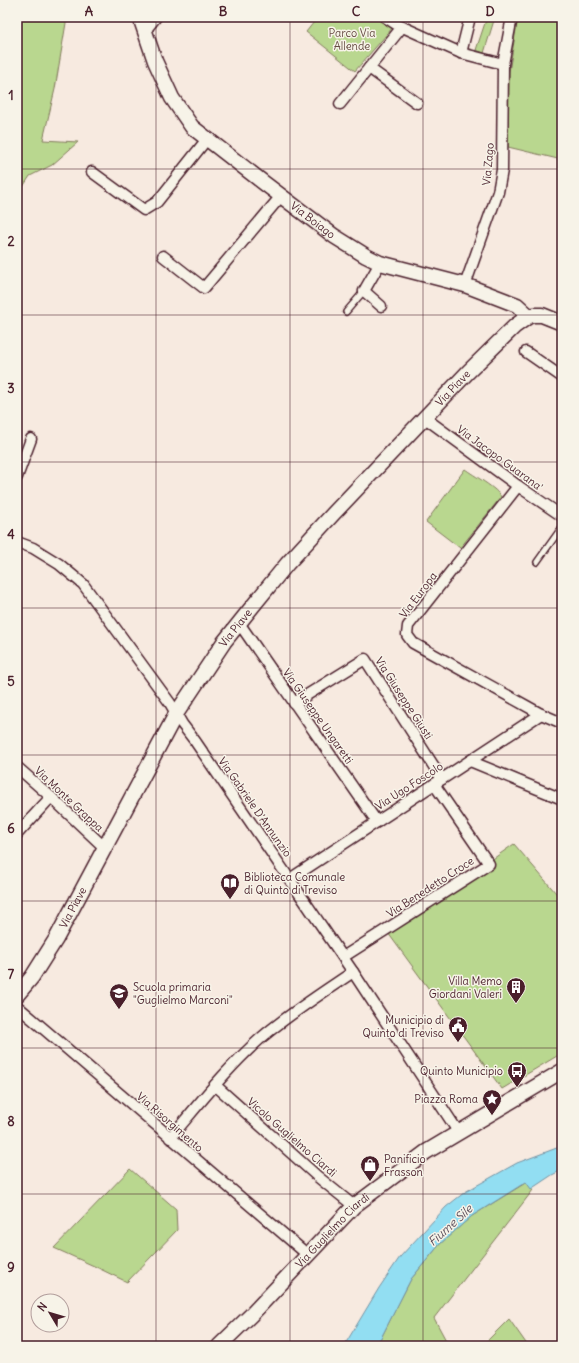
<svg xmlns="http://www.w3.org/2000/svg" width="579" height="1363" viewBox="0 0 579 1363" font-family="Delius,sans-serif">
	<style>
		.green { fill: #b9d78f; stroke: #827b5d }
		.water { fill: #92def2; stroke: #7592a2 }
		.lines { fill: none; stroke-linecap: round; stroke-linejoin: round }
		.lane-casing { stroke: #4a1f2b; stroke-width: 8 }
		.street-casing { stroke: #4a1f2b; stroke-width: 13 }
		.secondary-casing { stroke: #4a1f2b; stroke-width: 17 }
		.lane { stroke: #f7f3e8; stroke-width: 5 }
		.street { stroke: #f7f3e8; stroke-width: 10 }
		.secondary { stroke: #f7f3e8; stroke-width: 14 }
		.grid { fill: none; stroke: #4a1f2b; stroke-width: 1; stroke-opacity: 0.55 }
		.labels { text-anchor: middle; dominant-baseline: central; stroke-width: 3; stroke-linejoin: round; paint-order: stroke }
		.park-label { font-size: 11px; fill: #664d44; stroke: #f7f3e8 }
		.street-label { font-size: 11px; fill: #4a1f2b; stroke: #f7f3e8 }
		.poi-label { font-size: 11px; fill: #4a1f2b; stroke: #f7f3e8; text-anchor: end }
		.water-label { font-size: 12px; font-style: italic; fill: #5c4f5d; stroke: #f7f3e8 }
		.neatline { fill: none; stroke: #4a1f2b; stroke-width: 1.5 }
		.grid-label { font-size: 13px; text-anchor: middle; font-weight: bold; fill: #4a1f2b }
	</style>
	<rect width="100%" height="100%" fill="#f7eae0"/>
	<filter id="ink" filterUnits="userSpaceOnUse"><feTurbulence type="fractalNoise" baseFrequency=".025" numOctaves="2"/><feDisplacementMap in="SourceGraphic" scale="8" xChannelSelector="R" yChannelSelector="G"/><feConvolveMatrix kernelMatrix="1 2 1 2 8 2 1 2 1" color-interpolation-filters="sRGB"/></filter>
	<g filter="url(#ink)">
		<g class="green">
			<polygon points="17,17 67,17 55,89 43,140 78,142 52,165 30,176 17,196"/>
			<polygon points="318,17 381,17 394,26 355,71 306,32"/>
			<polygon points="487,17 495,17 484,53 476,50"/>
			<polygon points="518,17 562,17 562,160 508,147 509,72"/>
			<path d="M465 469C473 475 498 489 501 497L460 548 426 522Z"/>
			<polygon points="514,844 562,900 562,1053 502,1089 388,933"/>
			<polygon points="130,1169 176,1209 177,1230 127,1282 94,1266 54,1248"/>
			<polygon points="527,1182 533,1190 434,1318 449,1346 375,1346 382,1336 411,1279 440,1244 472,1216"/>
			<polygon points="509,1319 528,1346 482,1346"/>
		</g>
		<polygon class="water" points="562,1146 562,1170 552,1175 531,1189 526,1182 472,1216 440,1244 411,1279 382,1336 375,1346 344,1346 379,1288 400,1257 446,1207 465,1192 517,1163"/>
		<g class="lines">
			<g class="lane-casing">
				<g id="lane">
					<polyline points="346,312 364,291"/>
					<polyline points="537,562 562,527"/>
				</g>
			</g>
			<g class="street-casing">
				<g id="street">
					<polyline points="385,17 396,24 461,53 503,64"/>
					<polyline points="145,31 156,17"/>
					<polyline points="461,53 470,17"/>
					<polyline points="369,68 417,103"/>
					<polyline points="340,104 402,27"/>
					<polyline points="92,172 144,210 157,202 207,139"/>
					<polyline points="163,256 204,288 281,196"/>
					<polyline points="380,263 364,291 381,306"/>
					<polyline points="465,285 498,192 502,170 503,64 512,17"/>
					<polyline points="526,352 562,377"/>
					<polyline points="425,418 518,486 562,516"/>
					<polyline points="17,477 31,439"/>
					<polyline points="518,486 408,626 407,635 413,643 541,714 562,723"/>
					<polyline points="17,542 33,548 59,564 83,584 170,703 182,724 195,741 353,972 459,1133"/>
					<polyline points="239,623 377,822"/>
					<polyline points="294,703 365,659 442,779"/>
					<polyline points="470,761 562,799"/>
					<polyline points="17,767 51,797 105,848"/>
					<polyline points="17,834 51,797"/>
					<polyline points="290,879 541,714"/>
					<polyline points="343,957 489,864 434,784"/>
					<polyline points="17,1006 308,1255"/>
					<polyline points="215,1085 318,1177 354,1206"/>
					<path d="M170 1138C199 1104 227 1068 261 1038 289 1014 322 993 353 972"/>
				</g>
			</g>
			<g class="secondary-casing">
				<g id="secondary">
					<path id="s1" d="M140 17 155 61 172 98 192 127 264 183 334 236 366 256 380 263 465 285 517 305 529 316"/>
					<path id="s2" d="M17 995 32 977 56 939 176 714 224 642 252 607 287 564 333 514 468 372 515 326 529 316 534 315H542L562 323"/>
					<path id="s3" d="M219 1346 251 1315 354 1206 426 1152 562 1071"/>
				</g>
			</g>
			<use href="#lane" class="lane"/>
			<use href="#street" class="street"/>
			<use href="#secondary" class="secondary"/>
		</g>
	</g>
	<path class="grid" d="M156 17V1346M290 17V1346M423 17V1346M17 169H562M17 315H562M17 462H562M17 608H562M17 755H562M17 901H562M17 1048H562M17 1194H562"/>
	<defs>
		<g id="library-pin" transform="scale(1)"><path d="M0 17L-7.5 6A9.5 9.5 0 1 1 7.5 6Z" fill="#4a1f2b" stroke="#f7f3e8"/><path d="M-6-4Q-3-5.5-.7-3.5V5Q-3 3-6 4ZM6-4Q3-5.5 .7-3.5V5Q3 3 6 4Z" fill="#fff"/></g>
		<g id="building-pin" transform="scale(1)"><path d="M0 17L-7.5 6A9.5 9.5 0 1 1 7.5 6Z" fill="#4a1f2b" stroke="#f7f3e8"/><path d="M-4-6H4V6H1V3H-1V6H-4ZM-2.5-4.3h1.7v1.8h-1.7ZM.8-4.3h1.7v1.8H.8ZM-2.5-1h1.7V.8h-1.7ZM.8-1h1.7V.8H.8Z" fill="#fff"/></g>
		<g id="school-pin" transform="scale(1)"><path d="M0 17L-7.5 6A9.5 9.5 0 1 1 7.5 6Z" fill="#4a1f2b" stroke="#f7f3e8"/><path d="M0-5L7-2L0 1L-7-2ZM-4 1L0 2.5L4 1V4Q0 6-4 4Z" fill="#fff"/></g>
		<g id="civic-pin" transform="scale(1)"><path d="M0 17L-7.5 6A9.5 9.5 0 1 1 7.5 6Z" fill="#4a1f2b" stroke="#f7f3e8"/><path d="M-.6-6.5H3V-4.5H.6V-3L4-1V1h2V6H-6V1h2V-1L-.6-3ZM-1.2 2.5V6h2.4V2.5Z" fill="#fff"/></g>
		<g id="bus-pin" transform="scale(1)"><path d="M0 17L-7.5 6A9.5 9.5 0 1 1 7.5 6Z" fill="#4a1f2b" stroke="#f7f3e8"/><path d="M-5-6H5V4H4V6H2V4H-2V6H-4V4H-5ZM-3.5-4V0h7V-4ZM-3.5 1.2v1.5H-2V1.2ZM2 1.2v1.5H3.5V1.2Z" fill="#fff"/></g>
		<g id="sight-pin" transform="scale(1)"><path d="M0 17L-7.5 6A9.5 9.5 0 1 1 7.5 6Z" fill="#4a1f2b" stroke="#f7f3e8"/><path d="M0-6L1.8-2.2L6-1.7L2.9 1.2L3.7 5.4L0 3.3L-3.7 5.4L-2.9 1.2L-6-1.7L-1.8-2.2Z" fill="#fff"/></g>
		<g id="shop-pin" transform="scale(1)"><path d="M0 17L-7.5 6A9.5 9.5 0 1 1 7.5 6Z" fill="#4a1f2b" stroke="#f7f3e8"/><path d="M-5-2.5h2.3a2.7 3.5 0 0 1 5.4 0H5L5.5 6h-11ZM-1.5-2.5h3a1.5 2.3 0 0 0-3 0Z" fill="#fff"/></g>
	</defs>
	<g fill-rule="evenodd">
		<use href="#library-pin" x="230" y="883"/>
		<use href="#building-pin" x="516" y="987"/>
		<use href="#school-pin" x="119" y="993"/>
		<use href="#civic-pin" x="458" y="1026"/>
		<use href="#bus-pin" x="517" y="1071"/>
		<use href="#sight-pin" x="492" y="1099"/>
		<use href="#shop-pin" x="370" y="1165"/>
	</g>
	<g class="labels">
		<g class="park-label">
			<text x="352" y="33">Parco Via<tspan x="352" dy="13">Allende</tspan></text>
		</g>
		<g class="street-label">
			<text transform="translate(488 164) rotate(-85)">Via Zago</text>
			<text stroke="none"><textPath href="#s1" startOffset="275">Via Boiago</textPath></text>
			<text stroke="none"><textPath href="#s2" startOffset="752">Via Piave</textPath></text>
			<text transform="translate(500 458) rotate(36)">Via Jacopo Guarana'</text>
			<text transform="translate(418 595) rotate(-53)">Via Europa</text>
			<text stroke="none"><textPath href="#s2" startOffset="428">Via Piave</textPath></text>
			<text transform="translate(404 698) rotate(57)">Via Giuseppe Giusti</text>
			<text transform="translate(318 716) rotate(55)">Via Giuseppe Ungaretti</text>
			<text transform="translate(409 786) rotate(-33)">Via Ugo Foscolo</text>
			<text transform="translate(69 799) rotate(43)">Via Monte Grappa</text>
			<text transform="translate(255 807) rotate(55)">Via Gabriele D'Annunzio</text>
			<text transform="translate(430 887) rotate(-33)">Via Benedetto Croce</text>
			<text stroke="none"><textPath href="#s2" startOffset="104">Via Piave</textPath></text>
			<text transform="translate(170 1122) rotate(41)">Via Risorgimento</text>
			<text transform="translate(292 1137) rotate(41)">Vicolo Guglielmo Ciardi</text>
			<text stroke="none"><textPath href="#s3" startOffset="162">Via Guglielmo Ciardi</textPath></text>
		</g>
		<g class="poi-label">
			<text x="244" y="877" text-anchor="start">Biblioteca Comunale<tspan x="244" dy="13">di Quinto di Treviso</tspan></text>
			<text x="502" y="981">Villa Memo<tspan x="502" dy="13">Giordani Valeri</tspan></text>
			<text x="133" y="987" text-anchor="start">Scuola primaria<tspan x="133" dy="13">"Guglielmo Marconi"</tspan></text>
			<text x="444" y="1020">Municipio di<tspan x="444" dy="13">Quinto di Treviso</tspan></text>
			<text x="503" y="1071">Quinto Municipio</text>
			<text x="478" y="1099">Piazza Roma</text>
			<text x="384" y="1159" text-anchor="start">Panificio<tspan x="384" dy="13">Frasson</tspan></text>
		</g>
		<g class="water-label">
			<text transform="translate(450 1225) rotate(-42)">Fiume Sile</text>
		</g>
	</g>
	<rect width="579" height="1363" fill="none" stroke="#f7f3e8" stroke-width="44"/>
	<g transform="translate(50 1313) rotate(308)"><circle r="19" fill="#f7f3e8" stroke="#b29e9c"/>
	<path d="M0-3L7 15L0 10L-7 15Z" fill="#4a1f2b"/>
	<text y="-6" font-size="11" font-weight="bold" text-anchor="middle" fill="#4a1f2b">N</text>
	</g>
	<rect x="22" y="22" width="535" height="1319" class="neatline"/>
	<g class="grid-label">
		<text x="89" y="16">A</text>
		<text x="223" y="16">B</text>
		<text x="356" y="16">C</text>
		<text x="490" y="16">D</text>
		<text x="11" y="100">1</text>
		<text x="11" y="246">2</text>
		<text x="11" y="393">3</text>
		<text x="11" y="539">4</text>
		<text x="11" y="686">5</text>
		<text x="11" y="833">6</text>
		<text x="11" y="979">7</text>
		<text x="11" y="1126">8</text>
		<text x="11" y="1272">9</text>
	</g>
</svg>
